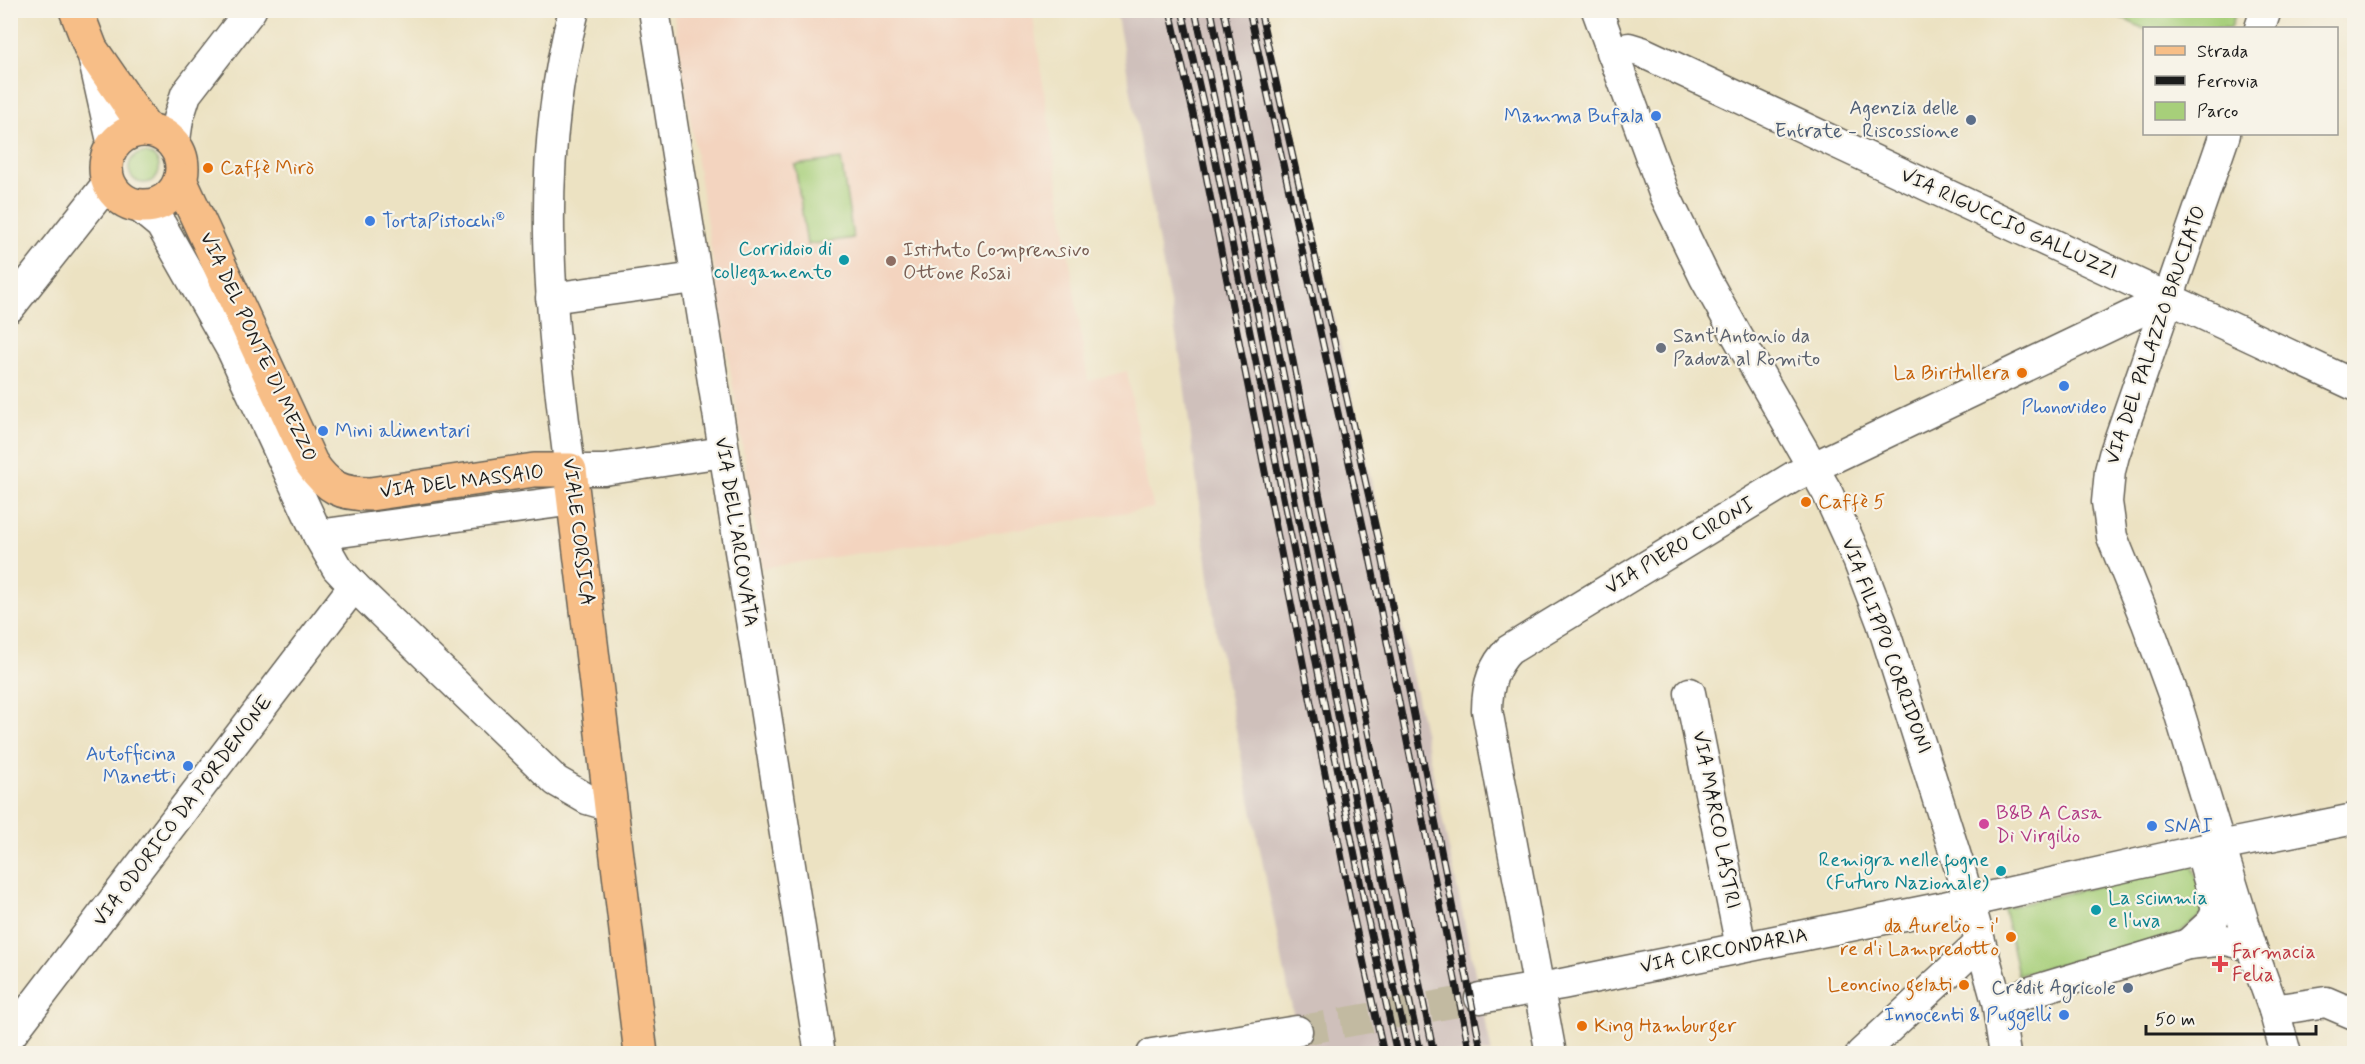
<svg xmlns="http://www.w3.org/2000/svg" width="2365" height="1064" viewBox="0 0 2365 1064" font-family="Mynerve,sans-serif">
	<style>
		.built { fill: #f3d4bf }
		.industrial { fill: #cfc0bb }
		.green { fill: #a7cf7a; stroke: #62764b; stroke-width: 1.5 }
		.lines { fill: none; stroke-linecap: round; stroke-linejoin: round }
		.minor-tunnel { stroke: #c2baa1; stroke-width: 30; stroke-dasharray: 30 15; stroke-linecap: butt }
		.minor-casing { stroke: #656156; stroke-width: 33 }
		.major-casing { stroke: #656156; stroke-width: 36 }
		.minor { stroke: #fff; stroke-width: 30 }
		.major { stroke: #f7be87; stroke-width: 33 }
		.rail-casing { stroke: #1c1c1c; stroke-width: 7 }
		.rail { stroke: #f7f3e8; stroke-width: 4.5; stroke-dasharray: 14; stroke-linecap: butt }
		.shop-dot { fill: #3f7fe0; stroke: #f7f3e8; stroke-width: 2 }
		.service-dot { fill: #5c6f8a; stroke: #f7f3e8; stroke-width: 2 }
		.food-dot { fill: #e8710a; stroke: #f7f3e8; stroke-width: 2 }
		.culture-dot { fill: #0f9aa8; stroke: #f7f3e8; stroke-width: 2 }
		.education-dot { fill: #8d6e63; stroke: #f7f3e8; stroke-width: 2 }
		.worship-dot { fill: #6b7280; stroke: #f7f3e8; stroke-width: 2 }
		.hotel-dot { fill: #d1479c; stroke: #f7f3e8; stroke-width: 2 }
		.health-dot { fill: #e0444e; stroke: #f7f3e8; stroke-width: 2 }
		.labels { text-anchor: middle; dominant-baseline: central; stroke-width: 4.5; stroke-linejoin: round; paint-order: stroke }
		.service-label { font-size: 20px; fill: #4e5e75; stroke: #f7f3e8; text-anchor: end }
		.shop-label { font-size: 20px; fill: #366cbe; stroke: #f7f3e8; text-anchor: end }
		.food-label { font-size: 20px; fill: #c56008; stroke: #f7f3e8; text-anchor: start }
		.street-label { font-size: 20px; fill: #1c1c1c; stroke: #f7f3e8 }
		.culture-label { font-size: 20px; fill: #0d838f; stroke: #f7f3e8; text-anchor: end }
		.education-label { font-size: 20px; fill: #785e54; stroke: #f7f3e8; text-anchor: start }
		.worship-label { font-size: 20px; fill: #5b616d; stroke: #f7f3e8; text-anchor: start }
		.hotel-label { font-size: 20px; fill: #b23c85; stroke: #f7f3e8; text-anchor: start }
		.health-label { font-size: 20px; fill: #be3a42; stroke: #f7f3e8; text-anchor: start }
	</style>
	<rect width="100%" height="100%" fill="#f7f3e8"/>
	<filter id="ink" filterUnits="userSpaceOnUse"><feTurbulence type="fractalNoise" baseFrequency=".0167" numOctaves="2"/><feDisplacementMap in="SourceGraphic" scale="12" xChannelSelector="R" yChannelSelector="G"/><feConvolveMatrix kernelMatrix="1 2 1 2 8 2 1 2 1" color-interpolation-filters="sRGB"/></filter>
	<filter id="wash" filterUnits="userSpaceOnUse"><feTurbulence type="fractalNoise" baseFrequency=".008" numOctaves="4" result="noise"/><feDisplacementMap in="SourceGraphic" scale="24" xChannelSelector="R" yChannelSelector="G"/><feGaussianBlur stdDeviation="1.35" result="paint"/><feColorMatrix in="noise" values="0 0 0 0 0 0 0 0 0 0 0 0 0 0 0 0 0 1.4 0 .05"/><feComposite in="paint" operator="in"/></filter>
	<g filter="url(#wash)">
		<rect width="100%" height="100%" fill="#ece2c2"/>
		<polygon class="built" points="673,11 1032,11 1088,381 1127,371 1147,484 1154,508 762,568"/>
		<polygon class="industrial" points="1116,11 1264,11 1367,462 1492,1053 1301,1053 1216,631 1182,368"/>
		<g class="green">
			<polygon points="2108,11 2236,11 2231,28 2144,29"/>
			<circle cx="144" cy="168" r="15"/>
			<polygon points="841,159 853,238 807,245 795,165"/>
			<polygon points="2192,864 2208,909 2177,935 2018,975 2004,908"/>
		</g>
	</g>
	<g filter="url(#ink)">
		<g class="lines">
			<polyline class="minor-tunnel" points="1297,1031 1480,998"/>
			<g class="minor-casing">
				<g id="minor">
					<path d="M574 10C533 167 550 313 570 470H604L723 452"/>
					<polyline points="654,10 820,1054"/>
					<polyline points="1597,10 1664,193 1705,278 1735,332 1827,492 1858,560 1882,623 1959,866 1997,1002 2005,1054"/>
					<polyline points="2260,28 2266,10"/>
					<polyline points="92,52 113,146"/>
					<polyline points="1611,52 1629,48 1642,52 2354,385"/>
					<polyline points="2225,134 2114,455 2110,471 2107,502 2112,537 2147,623 2177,705 2251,946 2274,1010 2286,1054"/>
					<polyline points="174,147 178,119 186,94 251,10"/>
					<polyline points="138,206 161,225 232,350 318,535 337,568 354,586 556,781 587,799 611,806"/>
					<polyline points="551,298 695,278"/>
					<polyline points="10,307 108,183"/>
					<polyline points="318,535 574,500"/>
					<polyline points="1690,693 1741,947"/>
					<polyline points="2188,944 2212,922 2217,909 2205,867"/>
					<polyline points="1480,998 1562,984 1944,907 2200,850 2354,819"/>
					<polyline points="1997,1002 2188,944 2226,940 2251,946"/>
					<polyline points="2274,1010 2326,1002 2354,1014"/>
					<polyline points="10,1036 354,586"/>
					<polyline points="1152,1054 1297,1031"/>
					<path d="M1551 1054 1487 710C1487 688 1493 666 1509 650L1793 477 2168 298"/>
					<polyline points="1861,1054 1980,943"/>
				</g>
			</g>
			<g class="major-casing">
				<g id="major">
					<polyline points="76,10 91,49 147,130"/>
					<circle cx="144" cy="168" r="38"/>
					<path d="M180 180 311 463C328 488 341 494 370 494L534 470H570L641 1054"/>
				</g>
			</g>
			<use href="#minor" class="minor"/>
			<use href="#major" class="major"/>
			<g class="rail-casing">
				<g id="rail">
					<polyline points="1170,10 1198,135 1354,919 1384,1054"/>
					<polyline points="1182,10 1210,133 1367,916 1397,1054"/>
					<polyline points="1195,10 1221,131 1378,915 1409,1054"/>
					<polyline points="1211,10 1390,912 1421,1054"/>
					<polyline points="1224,10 1316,478 1434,1054"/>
					<polyline points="1249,10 1369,553 1470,1054"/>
					<polyline points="1260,10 1381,551 1482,1054"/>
				</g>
			</g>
			<use href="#rail" class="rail"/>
		</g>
	</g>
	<g class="shop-dot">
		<circle cx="1656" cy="116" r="6"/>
		<circle cx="370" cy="221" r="6"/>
		<circle cx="2064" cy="386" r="6"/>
		<circle cx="323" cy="431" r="6"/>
		<circle cx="188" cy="766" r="6"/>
		<circle cx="2152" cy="826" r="6"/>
		<circle cx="2064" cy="1015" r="6"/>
	</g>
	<g class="service-dot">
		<circle cx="1971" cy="120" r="6"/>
		<circle cx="2128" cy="988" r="6"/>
	</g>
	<g class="food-dot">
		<circle cx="208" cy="168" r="6"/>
		<circle cx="2022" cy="373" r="6"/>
		<circle cx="1806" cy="502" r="6"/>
		<circle cx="2011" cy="937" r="6"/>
		<circle cx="1964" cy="985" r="6"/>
		<circle cx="1582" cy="1026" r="6"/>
	</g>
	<g class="culture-dot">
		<circle cx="844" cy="260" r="6"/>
		<circle cx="2001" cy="871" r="6"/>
		<circle cx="2096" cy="910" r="6"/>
	</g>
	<circle class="education-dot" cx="891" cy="261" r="6"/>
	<circle class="worship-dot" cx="1661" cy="348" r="6"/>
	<circle class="hotel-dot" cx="1984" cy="824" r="6"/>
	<path class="health-dot" d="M2217 955h6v6h6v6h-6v6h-6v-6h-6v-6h6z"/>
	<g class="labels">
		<g class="service-label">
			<text x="1959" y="108">Agenzia delle<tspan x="1959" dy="23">Entrate - Riscossione</tspan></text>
			<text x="2116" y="988">Crédit Agricole</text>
		</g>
		<g class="shop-label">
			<text x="1644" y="116">Mamma Bufala</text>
			<text x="382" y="221" text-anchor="start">TortaPistocchi®</text>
			<text x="2064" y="407" text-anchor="middle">Phonovideo</text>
			<text x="335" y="431" text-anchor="start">Mini alimentari</text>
			<text x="176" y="754">Autofficina<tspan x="176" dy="23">Manetti</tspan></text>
			<text x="2164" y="826" text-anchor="start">SNAI</text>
			<text x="2052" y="1015">Innocenti &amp; Puggelli</text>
		</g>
		<g class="food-label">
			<text x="220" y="168">Caffè Mirò</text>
			<text x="2010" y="373" text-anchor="end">La Biritullera</text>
			<text x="1818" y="502">Caffè 5</text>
			<text x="1999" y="926" text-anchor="end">da Aurelio - i'<tspan x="1999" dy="23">re d'i Lampredotto</tspan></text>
			<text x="1952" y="985" text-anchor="end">Leoncino gelati</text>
			<text x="1594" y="1026">King Hamburger</text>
		</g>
		<g class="street-label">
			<text transform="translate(2009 224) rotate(25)">VIA RIGUCCIO GALLUZZI</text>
			<text transform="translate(2156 335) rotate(-71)">VIA DEL PALAZZO BRUCIATO</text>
			<text transform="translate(258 347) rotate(65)">VIA DEL PONTE DI MEZZO</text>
			<text transform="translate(462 482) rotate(-7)">VIA DEL MASSAIO</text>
			<text transform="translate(578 532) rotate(83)">VIALE CORSICA</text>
			<text transform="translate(736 532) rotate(81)">VIA DELL'ARCOVATA</text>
			<text transform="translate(1680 546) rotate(-31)">VIA PIERO CIRONI</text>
			<text transform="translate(1886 646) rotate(70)">VIA FILIPPO CORRIDONI</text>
			<text transform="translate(183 811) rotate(-53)">VIA ODORICO DA PORDENONE</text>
			<text transform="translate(1716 820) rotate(79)">VIA MARCO LASTRI</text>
			<text transform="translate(1724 951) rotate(-11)">VIA CIRCONDARIA</text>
		</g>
		<g class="culture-label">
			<text x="832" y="249">Corridoio di<tspan x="832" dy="23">collegamento</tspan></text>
			<text x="1989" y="860">Remigra nelle fogne<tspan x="1989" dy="23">(Futuro Nazionale)</tspan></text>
			<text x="2108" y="898" text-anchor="start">La scimmia<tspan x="2108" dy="23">e l'uva</tspan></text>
		</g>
		<g class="education-label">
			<text x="903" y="250">Istituto Comprensivo<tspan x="903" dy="23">Ottone Rosai</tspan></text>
		</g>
		<g class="worship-label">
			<text x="1673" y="336">Sant'Antonio da<tspan x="1673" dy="23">Padova al Romito</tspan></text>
		</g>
		<g class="hotel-label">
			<text x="1996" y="813">B&amp;B A Casa<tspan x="1996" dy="23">Di Virgilio</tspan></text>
		</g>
		<g class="health-label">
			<text x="2232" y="952">Farmacia<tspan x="2232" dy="23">Felia</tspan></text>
		</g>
	</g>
	<rect width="2365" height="1064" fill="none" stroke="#f7f3e8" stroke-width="36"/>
	<rect x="2143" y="27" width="195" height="108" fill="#f7f3e8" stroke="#9f9d96" stroke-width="1.5"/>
	<rect x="2155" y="46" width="30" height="9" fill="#f7be87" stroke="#9f9d96" stroke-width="1.5"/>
	<text x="2197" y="57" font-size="18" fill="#1c1c1c">Strada</text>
	<rect x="2155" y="76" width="30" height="9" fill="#1c1c1c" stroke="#9f9d96" stroke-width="1.5"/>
	<text x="2197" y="87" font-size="18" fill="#1c1c1c">Ferrovia</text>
	<rect x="2155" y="102" width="30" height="18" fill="#a7cf7a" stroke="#9f9d96" stroke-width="1.5"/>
	<text x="2197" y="117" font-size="18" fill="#1c1c1c">Parco</text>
	<path d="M2146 1025v9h170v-9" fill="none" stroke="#1c1c1c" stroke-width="3"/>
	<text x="2155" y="1025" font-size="18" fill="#1c1c1c" stroke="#f7f3e8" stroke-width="4.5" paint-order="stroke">50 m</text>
</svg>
